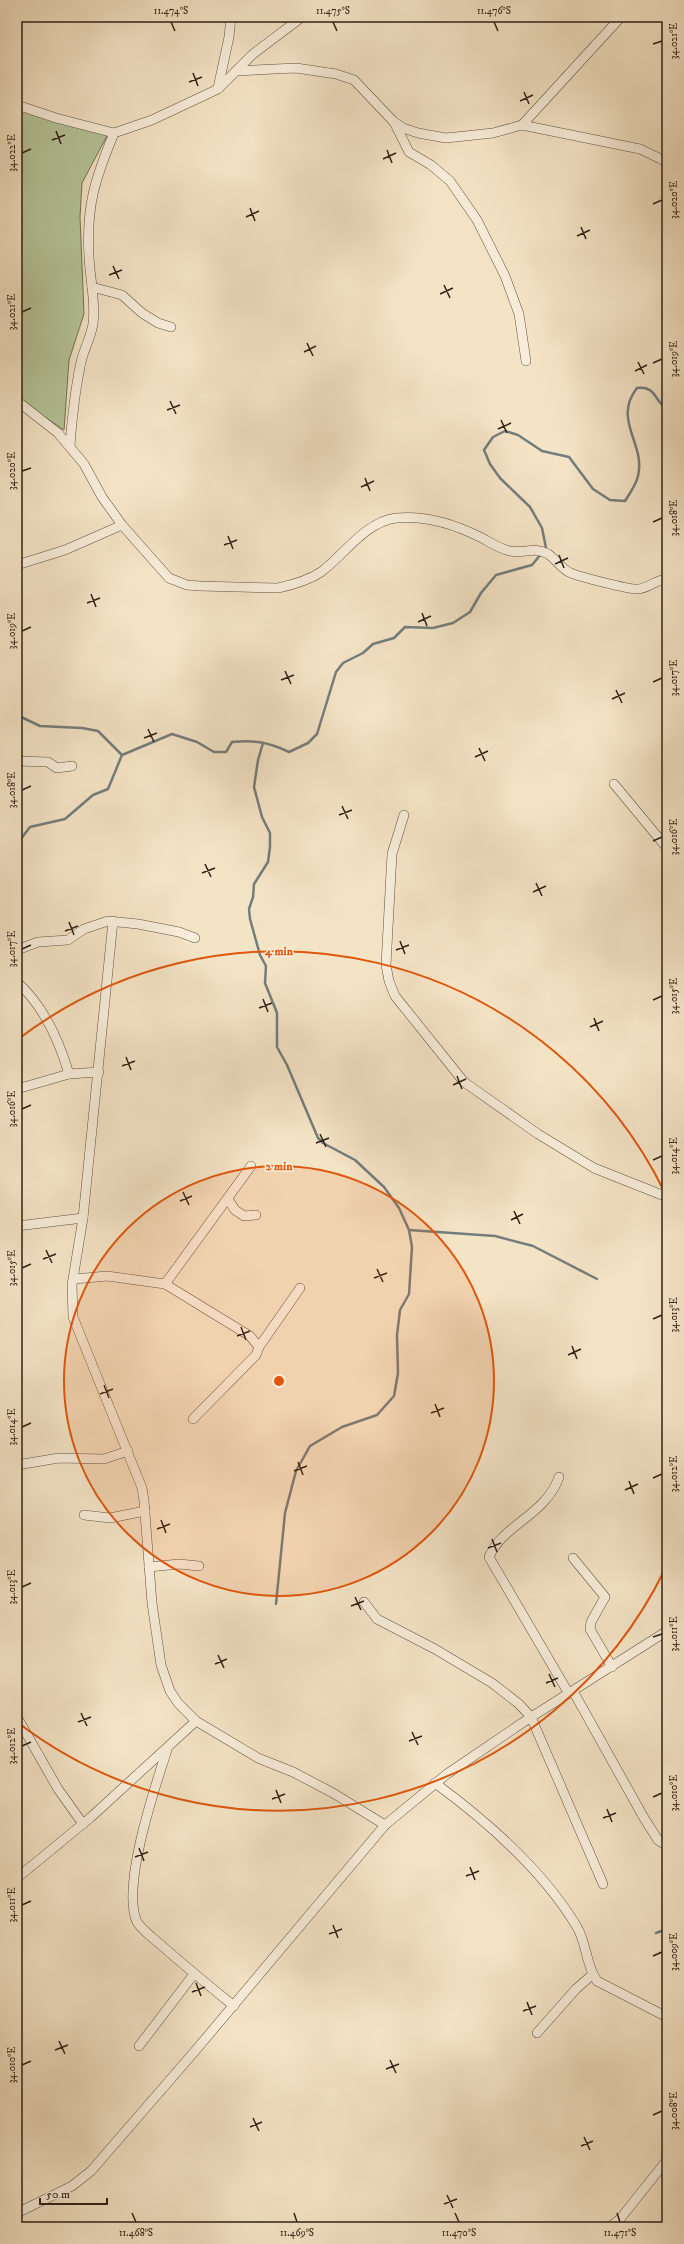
<svg xmlns="http://www.w3.org/2000/svg" width="684" height="2244" viewBox="0 0 684 2244" font-family="'IM FELL DW Pica',serif">
	<style>
		.green { fill: #b5c59a; stroke: #727258 }
		.lines { fill: none; stroke-linecap: round; stroke-linejoin: round }
		.stream { stroke: #747d7d; stroke-width: 2.5 }
		.street-casing { stroke: #605142; stroke-width: 10 }
		.street { stroke: #f8edda; stroke-width: 9 }
		.ticks { fill: none; stroke: #2f2016; stroke-width: 1.5 }
		.ring { fill: none; stroke: #df560c; stroke-width: 2 }
		.centre { fill: #df560c; stroke: #f8edda; stroke-width: 2 }
		.ring-label { font-size: 12px; text-anchor: middle; font-weight: bold; fill: #df560c; stroke: #f8edda; stroke-width: 3; stroke-linejoin: round; paint-order: stroke }
		.neatline { fill: none; stroke: #2f2016; stroke-width: 1.5 }
		.ticks-label { font-size: 10px; text-anchor: middle; fill: #2f2016 }
	</style>
	<rect width="100%" height="100%" fill="#f4e4c6"/>
	<filter id="stains"><feTurbulence type="fractalNoise" baseFrequency=".005" numOctaves="4"/><feColorMatrix values="0 0 0 0 .2 0 0 0 0 .09 0 0 0 0 .02 0 0 0 .5 -.17"/></filter>
	<radialGradient id="worn" r=".72"><stop offset=".6" stop-color="#630" stop-opacity="0"/><stop offset="1" stop-color="#630" stop-opacity=".3"/></radialGradient>
	<polygon class="green" points="17,103 108,134 82,183 80,217 84,314 69,360 64,430 17,398"/>
	<g class="lines">
		<g class="stream">
			<path d="M545 550 546 548 542 528 530 507 500 478 490 464 484 450 493 437 505 431 518 435 542 451 569 457 593 489 610 500 625 501C630 493 636 485 638 476 646 444 612 420 637 388 657 386 653 400 667 409"/>
			<path d="M17 715 40 726 82 728 98 731 122 755 172 734 197 742 214 752H226L232 742C255 740 268 742 289 752L308 743 317 734 336 672 343 663 363 653 373 644 394 638 405 627 433 628 453 623 470 612 481 593 496 575 532 565 541 554"/>
			<polyline points="263,743 258,760 254,787 262,817 270,833 270,847 268,862 254,884 253,897 249,909 250,919 260,955 266,966 265,983 277,1013 277,1047 287,1065 318,1138 323,1143 355,1160 384,1187 399,1208 409,1230 412,1247 409,1294 400,1310 397,1335 398,1373 394,1396 377,1415 342,1427 310,1446 296,1471 285,1513 276,1604"/>
			<polyline points="17,844 30,827 65,819 93,795 108,789 122,755"/>
			<polyline points="409,1230 495,1236 533,1246 597,1279"/>
			<polyline points="656,1933 667,1929"/>
		</g>
		<g class="street-casing">
			<g id="street">
				<polyline points="236,71 296,68 336,74 354,80 393,121 403,128 418,133 446,138 493,133 522,125 621,17"/>
				<polyline points="218,88 229,37 231,17"/>
				<polyline points="17,105 56,118 114,133"/>
				<polyline points="394,122 409,152 431,165 450,181 477,220 505,276 519,314 526,361"/>
				<polyline points="522,125 640,149 667,162"/>
				<polyline points="92,287 122,295 142,313 158,323 171,327"/>
				<path d="M17 401 58 433 84 464 102 497 122 525 169 578 187 585 200 586 278 588C292 585 309 580 321 572 344 555 365 522 396 518 426 515 454 524 480 537 490 542 499 549 510 551 525 554 534 546 548 554 556 559 562 570 571 573 580 577 628 589 636 589 647 590 656 579 667 579"/>
				<path d="M70 446C72 418 75 390 81 362 84 349 91 337 93 324 96 302 90 279 89 257 86 206 95 179 114 133L152 120 218 89 253 54 302 17"/>
				<polyline points="17,565 65,550 122,525"/>
				<polyline points="17,761 48,762 57,768 72,766"/>
				<polyline points="614,784 667,848"/>
				<polyline points="404,815 392,854 386,965 389,981 395,996 464,1082 538,1134 594,1168 667,1197"/>
				<polyline points="17,950 38,942 68,940 84,929 108,921 138,924 179,932 195,938"/>
				<path d="M17 982C44 1006 59 1040 69 1074"/>
				<polyline points="17,1089 69,1074 99,1072"/>
				<polyline points="228,1199 235,1210 244,1216 256,1215"/>
				<polyline points="83,1218 72,1285 73,1317 142,1488 144,1501 152,1603 161,1665 170,1691 178,1703 196,1721"/>
				<polyline points="17,1226 83,1218 113,921"/>
				<polyline points="74,1279 107,1276 165,1284 250,1336 259,1347"/>
				<polyline points="165,1284 251,1166"/>
				<polyline points="193,1419 256,1355 259,1347 300,1288"/>
				<polyline points="17,1465 59,1458 104,1459 128,1451"/>
				<path d="M559 1477C546 1515 502 1525 489 1557L569 1694"/>
				<polyline points="84,1515 110,1518 145,1511"/>
				<polyline points="573,1558 605,1597 591,1622 590,1629 612,1667"/>
				<polyline points="149,1567 179,1564 199,1566"/>
				<polyline points="364,1602 377,1619 435,1649 492,1683 519,1704 531,1717 603,1884"/>
				<polyline points="573,1691 644,1818 658,1840 667,1846"/>
				<polyline points="17,1717 58,1789 83,1824"/>
				<path d="M167 1750C155 1787 121 1887 137 1922 142 1930 154 1939 161 1945 185 1966 209 1986 234 2006"/>
				<path d="M435 1783C488 1822 543 1870 577 1927 587 1944 586 1966 597 1981L667 2017"/>
				<polyline points="17,1878 90,1818 196,1721 258,1758 293,1772 333,1793 385,1825"/>
				<polyline points="537,2033 576,1989 593,1974"/>
				<polyline points="139,2046 194,1974"/>
				<polyline points="17,2213 72,2186 91,2171 195,2051 385,1825 447,1774 525,1721 667,1631"/>
				<polyline points="610,2227 620,2219 667,2160"/>
			</g>
		</g>
		<use href="#street" class="street"/>
	</g>
	<path class="ticks" d="M171 22 175 31M333 22 337 31M494 22 498 31M653 44 662 41M193 73 198 86M189 82 202 77M524 92 529 104M520 101 533 95M56 131 61 144M52 140 65 135M387 150 392 163M22 153 31 149M383 159 396 153M653 204 662 200M250 208 255 221M246 217 259 211M581 227 586 239M577 236 590 230M113 266 119 279M109 275 122 270M444 285 450 298M440 294 453 288M22 312 31 308M307 343 313 356M304 352 316 346M638 362 644 374M653 363 662 359M635 371 647 365M170 401 176 414M167 410 180 405M501 420 507 433M498 429 511 423M22 471 31 468M365 478 370 491M361 487 374 481M653 522 662 518M228 536 233 549M224 545 237 540M559 555 564 568M555 564 568 558M91 594 96 607M87 603 100 598M422 613 427 626M418 622 431 616M22 631 31 627M285 671 291 684M281 680 294 675M653 682 662 678M616 690 622 703M612 699 625 693M148 729 154 742M144 738 157 733M479 748 485 761M475 757 488 751M22 790 31 786M342 806 348 819M339 815 352 810M653 841 662 837M205 864 211 877M202 873 215 868M536 883 542 896M533 892 546 886M69 922 74 935M65 931 78 926M400 941 405 954M22 949 31 945M396 950 409 945M263 999 268 1012M653 1000 662 996M259 1008 272 1003M594 1018 599 1031M590 1027 603 1021M126 1057 131 1070M122 1066 135 1061M457 1076 462 1089M453 1085 466 1079M22 1109 31 1105M320 1134 326 1147M316 1143 329 1138M653 1160 662 1156M183 1192 189 1205M180 1201 192 1196M514 1211 520 1224M511 1220 523 1214M46 1250 52 1263M43 1259 56 1254M22 1268 31 1264M377 1269 383 1282M374 1278 387 1273M653 1319 662 1315M241 1327 246 1340M237 1336 250 1331M572 1346 577 1359M568 1355 581 1349M104 1385 109 1398M100 1394 113 1389M435 1404 440 1417M431 1413 444 1408M22 1427 31 1423M298 1462 303 1475M294 1471 307 1466M653 1478 662 1474M629 1481 634 1494M625 1490 638 1484M161 1520 166 1533M157 1529 170 1524M492 1539 497 1552M488 1548 501 1543M22 1587 31 1583M355 1597 361 1610M351 1606 364 1601M653 1637 662 1634M218 1655 224 1668M215 1664 227 1659M549 1674 555 1687M546 1683 558 1678M81 1713 87 1726M78 1722 91 1717M412 1732 418 1745M409 1741 422 1736M22 1746 31 1742M276 1790 281 1803M653 1797 662 1793M272 1799 285 1794M607 1809 612 1822M603 1818 616 1813M139 1848 144 1861M135 1857 148 1852M470 1867 475 1880M466 1876 479 1871M22 1905 31 1901M333 1925 338 1938M329 1934 342 1929M653 1956 662 1952M196 1983 201 1996M192 1992 205 1987M527 2002 532 2015M523 2011 536 2006M59 2041 65 2054M55 2050 68 2045M390 2060 396 2073M22 2065 31 2061M386 2069 399 2064M653 2115 662 2111M253 2118 259 2131M250 2127 262 2122M584 2137 590 2150M581 2146 593 2141M447 2195 453 2208M444 2204 457 2199M132 2213 136 2222M294 2213 297 2222M455 2213 459 2222M617 2213 620 2222"/>
	<circle cx="279" cy="1381" r="215" fill="#df560c" fill-opacity=".12"/>
	<g class="ring">
		<circle cx="279" cy="1381" r="215"/>
		<path d="M665 1569A430 430 0 0 1 17 1722M17 1040A430 430 0 0 1 665 1193"/>
	</g>
	<circle cx="279" cy="1381" r="6" class="centre"/>
	<g class="ring-label">
		<text x="279" y="955">4 min</text>
		<text x="279" y="1170">2 min</text>
	</g>
	<rect width="684" height="2244" fill="none" stroke="#f4e4c6" stroke-width="44"/>
	<path d="M40 2198v6h67v-6" fill="none" stroke="#2f2016" stroke-width="2"/>
	<text x="46" y="2198" font-size="12" fill="#2f2016" stroke="#f8edda" stroke-width="3" paint-order="stroke">50 m</text>
	<rect x="22" y="22" width="640" height="2200" class="neatline"/>
	<g class="ticks-label">
		<text x="171" y="14">11.474°S</text>
		<text x="333" y="14">11.475°S</text>
		<text x="494" y="14">11.476°S</text>
		<text transform="translate(673 41) rotate(-90)" y="4">34.021°E</text>
		<text transform="translate(11 153) rotate(-90)" y="4">34.022°E</text>
		<text transform="translate(673 200) rotate(-90)" y="4">34.020°E</text>
		<text transform="translate(11 312) rotate(-90)" y="4">34.021°E</text>
		<text transform="translate(673 359) rotate(-90)" y="4">34.019°E</text>
		<text transform="translate(11 471) rotate(-90)" y="4">34.020°E</text>
		<text transform="translate(673 518) rotate(-90)" y="4">34.018°E</text>
		<text transform="translate(11 631) rotate(-90)" y="4">34.019°E</text>
		<text transform="translate(673 678) rotate(-90)" y="4">34.017°E</text>
		<text transform="translate(11 790) rotate(-90)" y="4">34.018°E</text>
		<text transform="translate(673 837) rotate(-90)" y="4">34.016°E</text>
		<text transform="translate(11 949) rotate(-90)" y="4">34.017°E</text>
		<text transform="translate(673 996) rotate(-90)" y="4">34.015°E</text>
		<text transform="translate(11 1109) rotate(-90)" y="4">34.016°E</text>
		<text transform="translate(673 1156) rotate(-90)" y="4">34.014°E</text>
		<text transform="translate(11 1268) rotate(-90)" y="4">34.015°E</text>
		<text transform="translate(673 1315) rotate(-90)" y="4">34.013°E</text>
		<text transform="translate(11 1427) rotate(-90)" y="4">34.014°E</text>
		<text transform="translate(673 1474) rotate(-90)" y="4">34.012°E</text>
		<text transform="translate(11 1587) rotate(-90)" y="4">34.013°E</text>
		<text transform="translate(673 1634) rotate(-90)" y="4">34.011°E</text>
		<text transform="translate(11 1746) rotate(-90)" y="4">34.012°E</text>
		<text transform="translate(673 1793) rotate(-90)" y="4">34.010°E</text>
		<text transform="translate(11 1905) rotate(-90)" y="4">34.011°E</text>
		<text transform="translate(673 1952) rotate(-90)" y="4">34.009°E</text>
		<text transform="translate(11 2065) rotate(-90)" y="4">34.010°E</text>
		<text transform="translate(673 2111) rotate(-90)" y="4">34.008°E</text>
		<text x="136" y="2236">11.468°S</text>
		<text x="297" y="2236">11.469°S</text>
		<text x="459" y="2236">11.470°S</text>
		<text x="620" y="2236">11.471°S</text>
	</g>
	<rect width="100%" height="100%" filter="url(#stains)"/>
	<rect width="100%" height="100%" fill="url(#worn)"/>
</svg>
